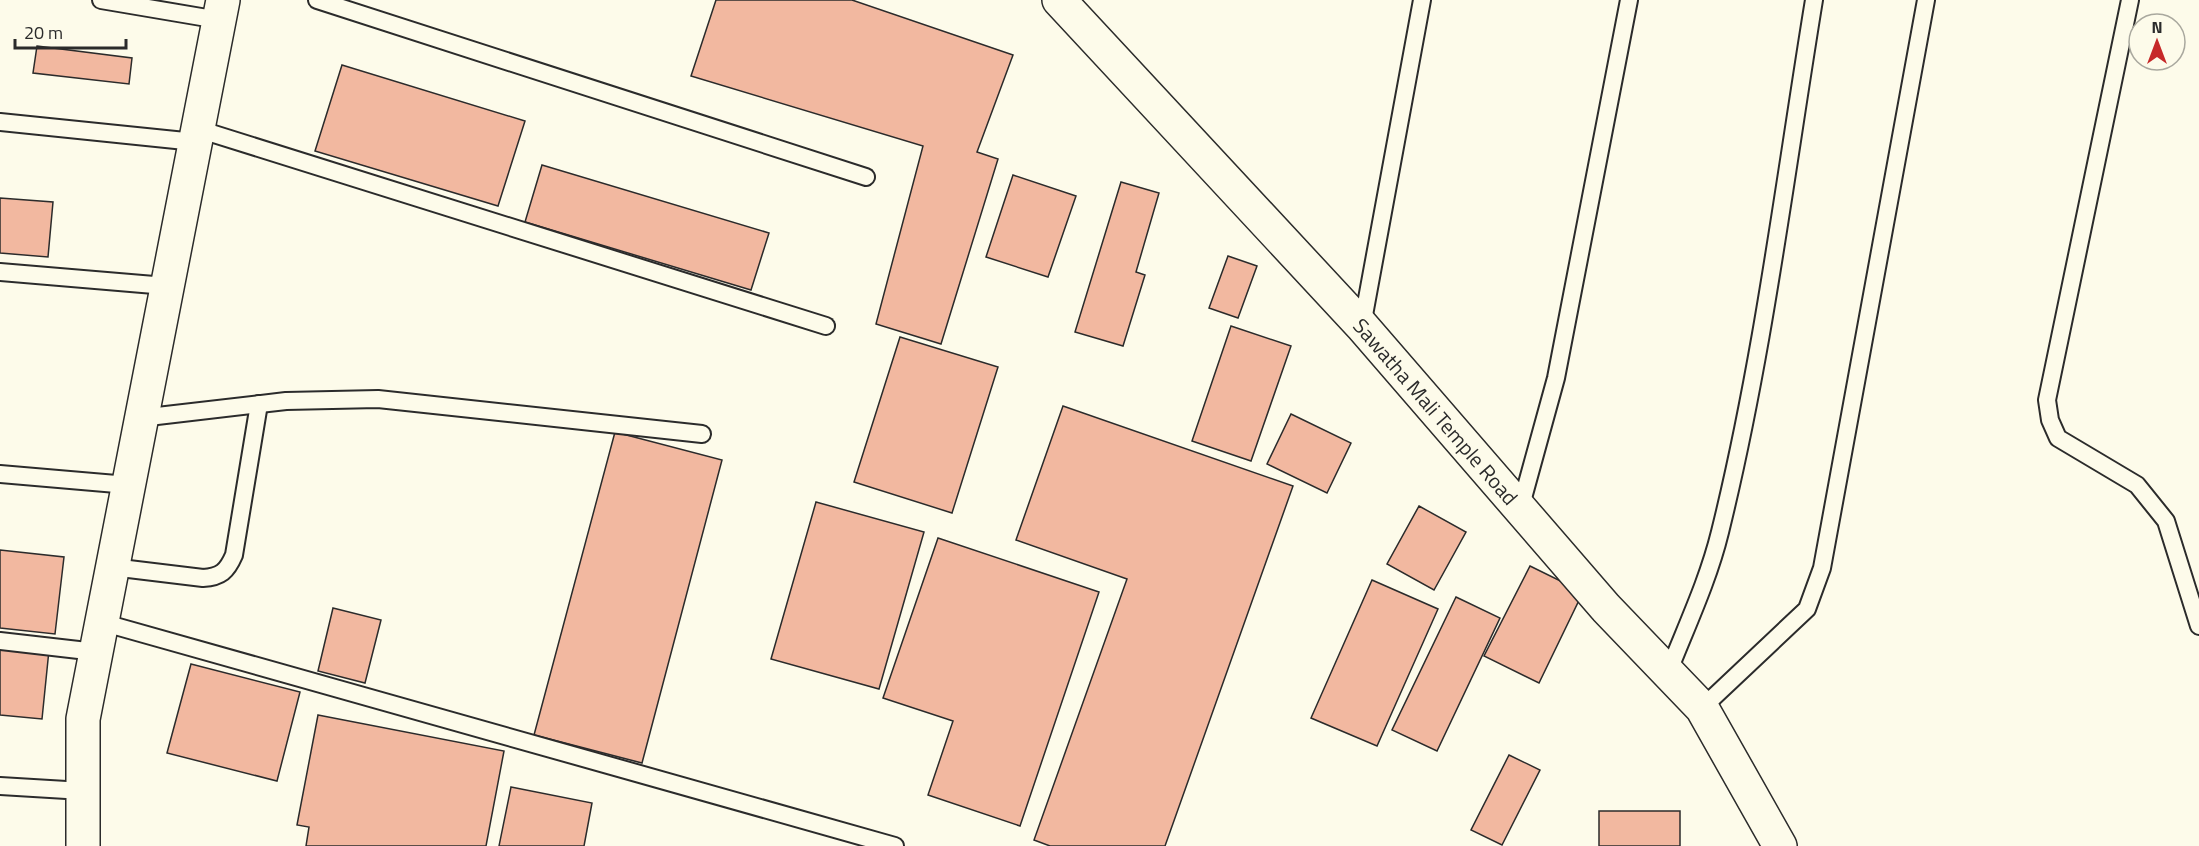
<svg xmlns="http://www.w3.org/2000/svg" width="2199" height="846" viewBox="0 0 2199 846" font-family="'Titillium Web',sans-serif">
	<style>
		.building { fill: #f2b8a0; stroke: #2b2b2b; stroke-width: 1.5 }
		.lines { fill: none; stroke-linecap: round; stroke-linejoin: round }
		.service-casing { stroke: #2b2b2b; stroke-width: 20 }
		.tertiary-casing { stroke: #2b2b2b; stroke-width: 36 }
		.service { stroke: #fdfbea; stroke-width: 16 }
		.tertiary { stroke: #fdfbea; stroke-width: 33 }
		.labels { text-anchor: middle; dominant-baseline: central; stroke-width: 4.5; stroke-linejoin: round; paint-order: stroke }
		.street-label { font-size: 21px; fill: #2b2b2b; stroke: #fdfbea }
	</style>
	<rect width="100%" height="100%" fill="#fdfbea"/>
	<g class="building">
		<polygon points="716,0 852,0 1013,55 977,152 998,159 941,344 876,324 923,146 691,76"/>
		<polygon points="37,46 132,58 129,84 33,73"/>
		<polygon points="342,65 525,121 498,206 315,151"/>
		<polygon points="542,165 769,233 751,290 525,222"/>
		<polygon points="1013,175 1076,196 1048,277 986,257"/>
		<polygon points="1121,182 1159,193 1136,272 1145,275 1123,346 1075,332"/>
		<polygon points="0,198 53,202 48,257 0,253"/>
		<polygon points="1228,256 1257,266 1238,318 1209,308"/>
		<polygon points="1231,326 1291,346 1251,461 1192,441"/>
		<polygon points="900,337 998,367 952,513 854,482"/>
		<polygon points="1063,406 1293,486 1165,846 1050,846 1034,840 1127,579 1016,540"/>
		<polygon points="1291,414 1351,443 1327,493 1267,464"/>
		<polygon points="615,432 722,460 642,763 534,735"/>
		<polygon points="816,502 924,532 879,689 771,659"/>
		<polygon points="1419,506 1466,532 1434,590 1387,564"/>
		<polygon points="938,538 1099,592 1020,826 928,795 953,721 883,698"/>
		<polygon points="0,550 64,557 55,634 0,628"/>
		<polygon points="1530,566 1583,592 1539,683 1484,656"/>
		<polygon points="1372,580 1438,609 1377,746 1311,718"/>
		<polygon points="1456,597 1500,618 1437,751 1392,730"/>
		<polygon points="333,608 381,620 365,683 318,671"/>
		<polygon points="0,645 49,650 42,719 0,715"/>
		<polygon points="191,664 300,692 277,781 167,753"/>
		<polygon points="318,715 504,751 486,846 306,846 309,827 297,825"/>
		<polygon points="1509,755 1540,770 1502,845 1471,830"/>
		<polygon points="511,787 592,803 584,846 499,846"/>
		<rect x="1599" y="811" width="81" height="35"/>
	</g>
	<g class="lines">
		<g class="service-casing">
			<g id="service">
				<polyline points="101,0 219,20"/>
				<polyline points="317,0 866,177"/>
				<polyline points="2130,0 2047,400 2050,420 2058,438 2137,485 2166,521 2199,626"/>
				<polyline points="0,122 195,142"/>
				<polyline points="198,129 826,326"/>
				<polyline points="0,272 166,286"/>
				<polyline points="1362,326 1422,0"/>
				<polyline points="140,418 286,401 378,399 702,434"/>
				<polyline points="0,474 128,485"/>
				<polyline points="1520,509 1556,378 1629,0"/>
				<path d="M112 567 203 578C221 577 227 571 234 555L259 404"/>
				<polyline points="101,622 895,846"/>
				<polyline points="0,641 96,652"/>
				<path d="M1668 673C1686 627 1708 581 1720 532 1763 358 1785 177 1814 0"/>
				<polyline points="1702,708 1807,609 1822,568 1926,0"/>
				<polyline points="0,786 83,791"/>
			</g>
		</g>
		<g class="tertiary-casing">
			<g id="tertiary">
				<path id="s1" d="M1059 0 1362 326 1606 608 1702 708 1780 846"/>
				<polyline points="83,846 83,719 223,0"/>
			</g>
		</g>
		<use href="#service" class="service"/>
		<use href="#tertiary" class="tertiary"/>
	</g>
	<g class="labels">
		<g class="street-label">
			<text stroke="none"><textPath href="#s1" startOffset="558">Sawatha Mali Temple Road</textPath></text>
		</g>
	</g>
	<g transform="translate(2157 42)"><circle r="28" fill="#fdfbea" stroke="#a9a89e" stroke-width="1.5"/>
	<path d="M0-4.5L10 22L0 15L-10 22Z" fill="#c62828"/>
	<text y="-9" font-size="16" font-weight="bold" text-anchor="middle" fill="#2b2b2b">N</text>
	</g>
	<path d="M15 39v9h111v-9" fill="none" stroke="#2b2b2b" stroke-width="3"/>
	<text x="24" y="39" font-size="18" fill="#2b2b2b" stroke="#fdfbea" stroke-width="4.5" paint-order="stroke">20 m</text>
</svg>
